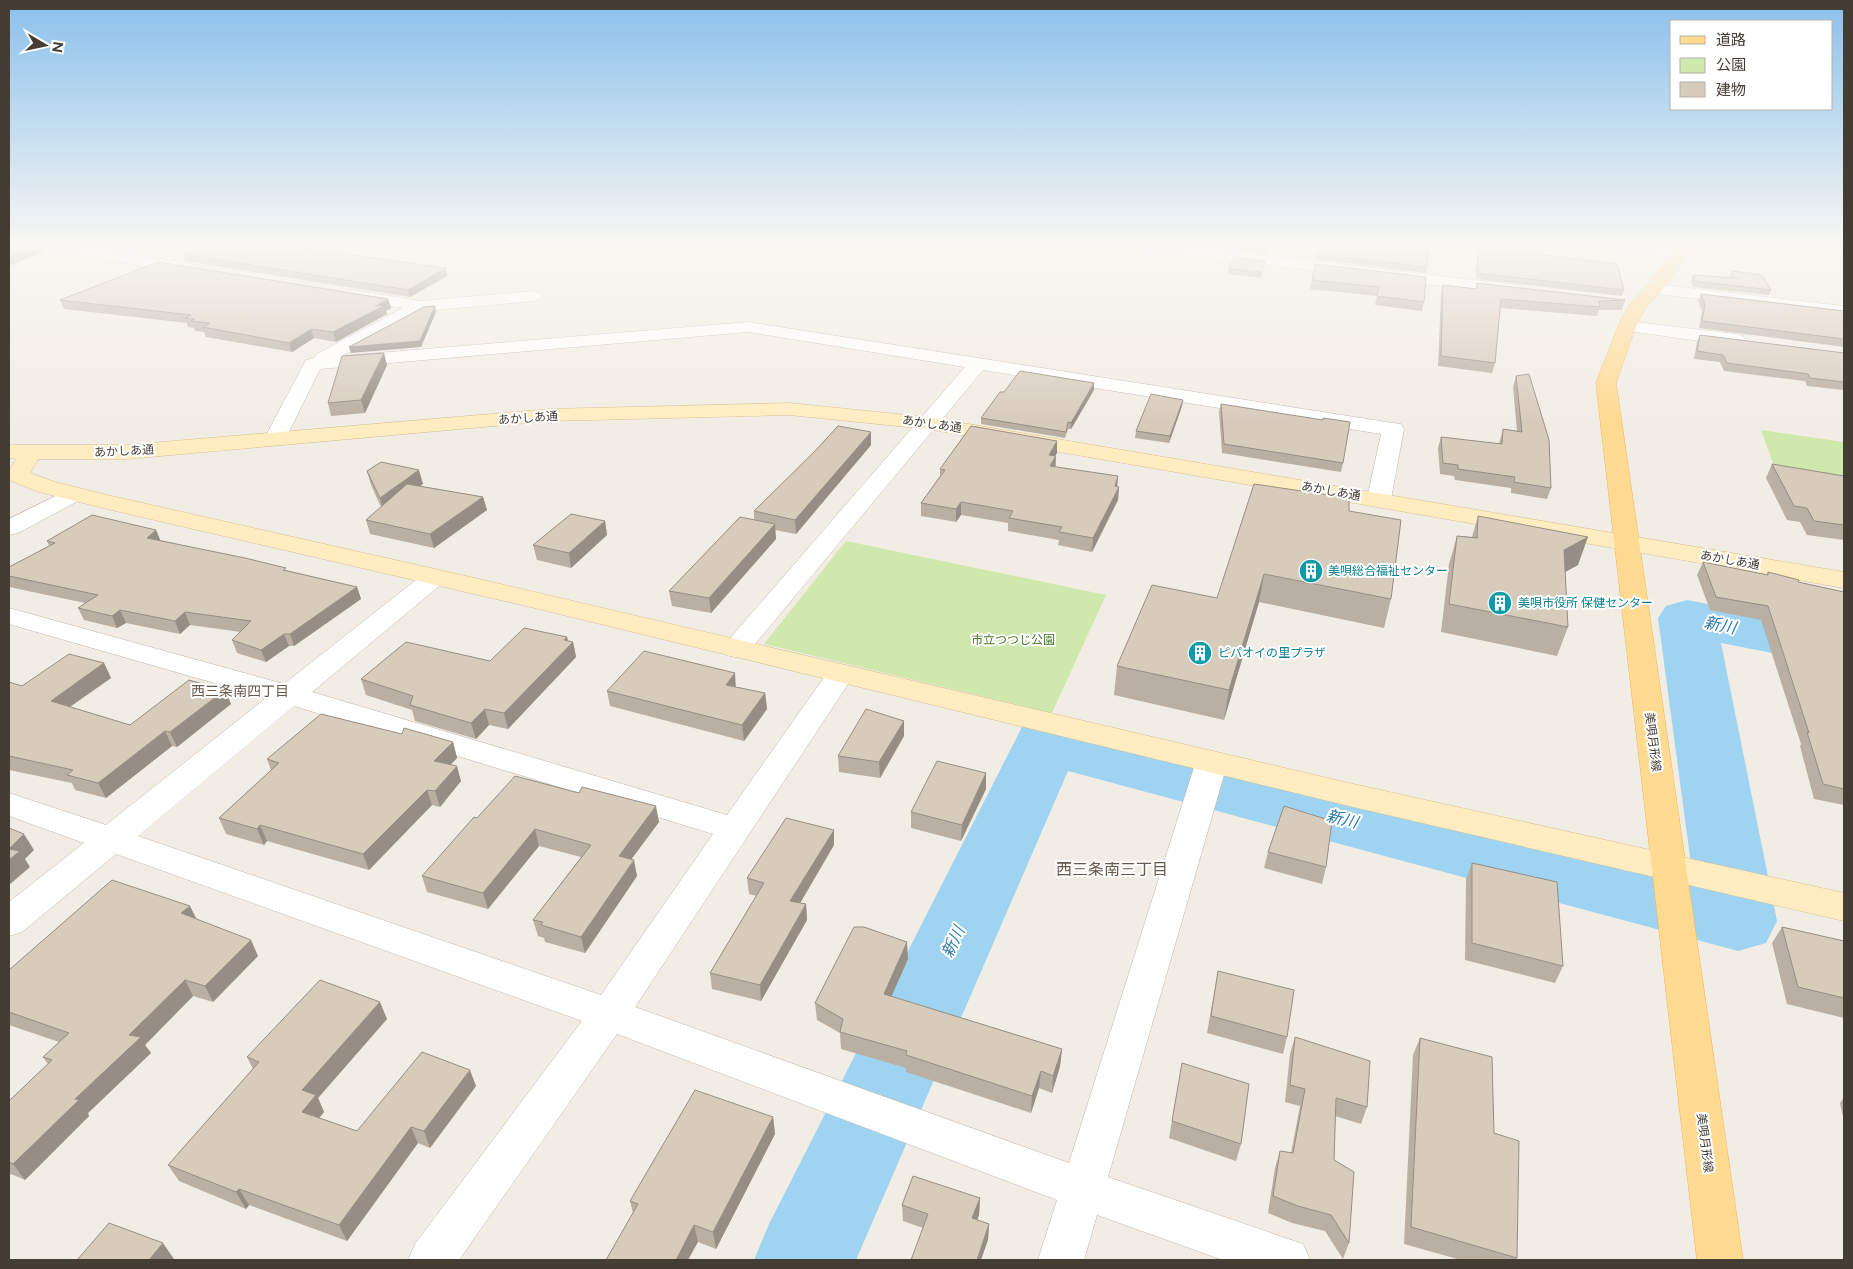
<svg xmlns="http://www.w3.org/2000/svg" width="1853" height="1269" viewBox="0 0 1853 1269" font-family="Figtree,'Noto Sans JP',sans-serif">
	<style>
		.green { fill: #cfe8ab }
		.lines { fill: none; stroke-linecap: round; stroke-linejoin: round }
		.river { fill: #9ed3f1; fill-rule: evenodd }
		.street-casing { stroke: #c1b7a9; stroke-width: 1 }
		.secondary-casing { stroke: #d4bf93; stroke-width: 1 }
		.primary-casing { stroke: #e5b65f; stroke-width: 1 }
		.street { fill: #fff; fill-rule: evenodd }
		.secondary { fill: #ffedc1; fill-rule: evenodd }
		.primary { fill: #ffda90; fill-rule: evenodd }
		.wall { fill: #b9afa2 }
		.shaded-wall { fill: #968e84 }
		.building { fill: #d7cbbc; stroke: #968e84 }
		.labels { text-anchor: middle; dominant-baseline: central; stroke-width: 4; stroke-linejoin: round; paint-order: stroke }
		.street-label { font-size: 12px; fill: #443d34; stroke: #fff }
		.culture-label { font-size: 12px; fill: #0d838f; stroke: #fff; text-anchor: start }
		.park-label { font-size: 12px; fill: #497627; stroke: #fff }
		.neighbourhood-label { font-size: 14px; fill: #675a4b; stroke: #fff }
		.near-water-label { font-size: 16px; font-style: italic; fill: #2b7aa9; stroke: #fff }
		.near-neighbourhood-label { font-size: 16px; fill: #675a4b; stroke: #fff }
	</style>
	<rect width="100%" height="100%" fill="#f2ede4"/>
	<g class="green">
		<polygon points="1761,430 1844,442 1844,485 1777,474"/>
		<polygon points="846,541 1106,595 1052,713 764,644"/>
	</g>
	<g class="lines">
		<polygon class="river" points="1687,600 1844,631 1844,667 1721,643 1777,921 1766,943 1738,951 1068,771 856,1260 754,1260 769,1224 1022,727 1046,721 1693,879 1658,618 1666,606"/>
		<g class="street-casing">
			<g id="street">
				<polygon points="39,245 75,245 192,264 198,266 200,269 198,272 192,274 47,250"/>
				<polygon points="1134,245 1181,245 1515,285 1521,286 1524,290 1521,294 1515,295 1142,250"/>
				<path d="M1599 245C1615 245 1680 241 1688 253L1680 258 1607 250Z"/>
				<polygon points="1654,284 1844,306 1844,316 1648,293 1645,289 1648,285"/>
				<polygon points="353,290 421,301 533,291 539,292 542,296 539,300 533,301 425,311 342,356 748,322 1393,423 1401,424 1404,429 1391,499 1387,504 1379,506 1371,504 1367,499 1381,434 983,370 746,655 736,657 726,655 722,649 726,643 965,367 748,332 320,369 283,444 275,445 267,444 264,439 306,360 314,358 317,354 403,308 347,299 344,295 347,291"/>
				<polygon points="1627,321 1736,334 1743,336 1745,340 1743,344 1736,346 1621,330 1618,326 1621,322"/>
				<polygon points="74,487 82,489 86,494 82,499 18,533 9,535 9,519"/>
				<path d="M435 569 444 572 448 577 444 582 312 692 727 815 830 669 840 666 850 669 854 675 635 1007 1069 1163 1196 761 1201 754 1212 751 1223 754 1228 761 1108 1177 1303 1244 1310 1260H1223L1097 1215 1084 1260H1038L1057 1200 617 1034 459 1260H408L415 1244 582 1021 116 854 22 932 9 936V902L84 843 9 816V793L106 825 266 698 9 624V608L284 684 426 572ZM294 706 713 834 601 995 138 836Z"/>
			</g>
		</g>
		<g class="secondary-casing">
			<polygon id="secondary" points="789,403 927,417 1844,572 1844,588 927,429 789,415 550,421 127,459 38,459 30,473 55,482 107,495 466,576 1349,783 1844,893 1844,921 1349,806 526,606 107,509 39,492 9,480 9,471 16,459 9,458 9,446 12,445 127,445 550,409"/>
		</g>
		<g class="primary-casing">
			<polygon id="primary" points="1678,245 1694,245 1660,293 1646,307 1636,326 1616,383 1743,1260 1697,1260 1596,383 1618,326 1629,305 1648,285"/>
		</g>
		<use href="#street" class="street"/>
		<use href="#secondary" class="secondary"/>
		<use href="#primary" class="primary"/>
	</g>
	<g class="wall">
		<polygon points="1240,245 1270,245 1268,254 1239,250"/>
		<polygon points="1319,245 1427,267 1426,273 1316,259"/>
		<polygon points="1478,245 1542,245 1544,255 1624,290 1622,296 1476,279"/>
		<polygon points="183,254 446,268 447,276 410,297 185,261"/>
		<polygon points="1265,261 1261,278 1228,274 1229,269"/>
		<polygon points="1315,264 1424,302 1422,311 1375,305 1377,296 1310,289"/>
		<polygon points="1732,271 1771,290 1769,295 1693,287 1691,281 1693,275 1730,278 1729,277"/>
		<polygon points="1477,283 1625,300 1622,310 1599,310 1597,316 1500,308 1495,363 1492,373 1438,366 1441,294 1443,285 1476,289"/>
		<polygon points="1701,294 1844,311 1844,347 1699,328 1702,311 1698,301"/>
		<polygon points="388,299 391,308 386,311 387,314 336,342 314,338 292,352 206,337 204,332 195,331 194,328 188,327 187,323 64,309 60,300"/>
		<polygon points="1700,335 1844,353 1844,390 1807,386 1805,381 1724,371 1720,362 1694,359 1697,342"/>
		<polygon points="387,365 365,413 331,416 328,403"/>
		<polygon points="1516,376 1551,488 1547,499 1511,493 1511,488 1455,480 1454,476 1440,474 1438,448 1441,437 1499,444 1500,440 1503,429 1517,431 1513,387"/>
		<polygon points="1094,390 1071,429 1068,429 1065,438 981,424 981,418 1004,392"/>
		<polygon points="1183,400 1182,406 1169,443 1135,438 1136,431"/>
		<polygon points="1221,404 1343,463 1341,472 1222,453 1219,412"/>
		<polygon points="871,445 796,534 775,530 776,539 711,613 672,606 669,591 754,520 754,511"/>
		<polygon points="1057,453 1055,456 1056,467 1119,487 1118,500 1092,552 1058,545 1059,540 1008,531 1008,523 961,515 956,522 921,516 921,503 940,476 940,469"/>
		<polygon points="1772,464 1844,476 1844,540 1807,535 1800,522 1787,520 1766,478"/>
		<polygon points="367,471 423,484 420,486 483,497 487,510 434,548 370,534 366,520 381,507 371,485"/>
		<polygon points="1349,511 1391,599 1384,628 1259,602 1224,720 1114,695 1117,666 1217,598"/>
		<polygon points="1478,516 1578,565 1565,572 1568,627 1557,656 1441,632 1449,564 1457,536 1472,537"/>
		<polygon points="605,521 607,535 571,568 537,560 533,545"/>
		<polygon points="156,530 160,540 357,587 361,599 294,646 289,646 266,662 237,653 232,640 241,632 190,625 180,634 126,623 117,628 84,620 78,608 85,603 9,587 9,567 49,546 47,541"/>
		<polygon points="1703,562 1767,575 1768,572 1798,582 1844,592 1844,805 1814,799 1800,746 1801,744 1761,620 1710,610 1697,575"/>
		<polygon points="567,637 568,641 573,642 576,657 508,729 489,725 476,739 415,721 412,710 366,695 361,679 490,661"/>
		<polygon points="104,663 111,678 70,707 130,725 225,690 231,704 177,747 172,746 106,798 75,790 72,783 9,770 9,682 22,686"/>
		<polygon points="736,687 765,693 767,709 744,741 610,706 607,691"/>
		<polygon points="904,736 880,778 839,772 838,756"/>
		<polygon points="453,742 457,758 451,764 461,781 440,807 432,805 369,870 267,841 264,845 226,834 219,818 271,770 267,759"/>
		<polygon points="986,773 986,789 961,841 911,828 911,812"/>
		<polygon points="477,818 659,822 631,859 637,876 585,953 545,942 544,938 538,936 533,920 581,857 539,846 488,909 427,892 422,876"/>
		<polygon points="834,845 800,903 806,904 807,920 761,1001 712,989 710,973 756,896 749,894 747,878"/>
		<polygon points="1268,852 1326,867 1322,884 1264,868"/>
		<polygon points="1472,863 1563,966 1555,983 1465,960 1466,879"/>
		<polygon points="196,919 258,956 213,1002 193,996 145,1045 151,1053 88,1113 89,1116 25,1180 11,1174 9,1176 9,1101 48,1064 43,1057 59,1042 9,1025 9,970"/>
		<polygon points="1782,927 1844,941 1844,1018 1787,1004 1772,943"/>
		<polygon points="908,959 891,996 1062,1049 1060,1066 1052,1093 1039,1088 1031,1113 906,1072 906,1068 841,1049 840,1033 817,1020 815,1003"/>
		<polygon points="1218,971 1287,1037 1283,1054 1207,1033"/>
		<polygon points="387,1019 318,1098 324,1112 319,1118 357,1131 476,1086 430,1148 418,1143 347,1241 249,1205 246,1209 179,1181 168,1165 253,1069 247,1057"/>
		<polygon points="1295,1037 1367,1107 1361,1124 1335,1116 1334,1160 1349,1243 1343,1259 1325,1231 1292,1223 1268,1213 1275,1168 1280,1151 1291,1153 1300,1106 1285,1102 1290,1054"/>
		<polygon points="1420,1038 1494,1133 1517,1258 1515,1260 1461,1260 1404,1244 1413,1055"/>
		<polygon points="1179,1080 1241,1144 1236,1161 1169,1138"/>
		<polygon points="1844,1097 1844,1121 1840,1103"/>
		<polygon points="773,1117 775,1134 716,1249 698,1242 633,1213 630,1201"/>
		<polygon points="980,1198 979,1215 977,1220 989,1224 988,1240 923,1228 903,1221 902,1205"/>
	</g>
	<g class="shaded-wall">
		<polygon points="37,245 43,245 46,251 9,266 9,256"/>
		<polygon points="446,268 447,276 410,297 408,290"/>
		<polygon points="388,299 391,308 386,311 387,314 336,342 333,332"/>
		<polygon points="435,306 436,312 421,347 351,353 349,347"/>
		<polygon points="311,329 314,338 292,352 289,343"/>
		<polygon points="384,353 387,365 365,413 361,400"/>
		<polygon points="1094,383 1094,390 1071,429 1071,423"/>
		<polygon points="1183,400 1182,406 1169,443 1170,436"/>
		<polygon points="871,432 871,445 796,534 795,520"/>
		<polygon points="1057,441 1057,453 1048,467 1049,455"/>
		<polygon points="1056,456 1055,469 1050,466"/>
		<polygon points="419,470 423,484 384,512 380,498"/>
		<polygon points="1118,476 1117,489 1119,487 1118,500 1092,552 1093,538"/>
		<polygon points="483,497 487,510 434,548 430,534"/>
		<polygon points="961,502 961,515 956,522 956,509"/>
		<polygon points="605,521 607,535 571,568 569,553"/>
		<polygon points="775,524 776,539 711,613 709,598"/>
		<polygon points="156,530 161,542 147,538"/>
		<polygon points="1588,537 1578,565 1554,578 1564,550"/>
		<polygon points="1264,574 1259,602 1224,720 1229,690"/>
		<polygon points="357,587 361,599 294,646 290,634"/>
		<polygon points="120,610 126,623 117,628 112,616"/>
		<polygon points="185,612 190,625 180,634 175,621"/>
		<polygon points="284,634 289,646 266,662 261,650"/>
		<polygon points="567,637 569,645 573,642 576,657 508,729 504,713"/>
		<polygon points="104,663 111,678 58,715 51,701"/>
		<polygon points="735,673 736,689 726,685"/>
		<polygon points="225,690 231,704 177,747 170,732"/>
		<polygon points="765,693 767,709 744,741 742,725"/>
		<polygon points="485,709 489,725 476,739 471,723"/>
		<polygon points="904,721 904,736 880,778 879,762"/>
		<polygon points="165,731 172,746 106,798 98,783"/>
		<polygon points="453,742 457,758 439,777 434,761"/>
		<polygon points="457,766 461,781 440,807 435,791"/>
		<polygon points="986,773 986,789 961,841 962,825"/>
		<polygon points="427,790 432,805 369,870 363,854"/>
		<polygon points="656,806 659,822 622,872 619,856"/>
		<polygon points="260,825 267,841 264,845 257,829"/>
		<polygon points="535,829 539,846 488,909 483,893"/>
		<polygon points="834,830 834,845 792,917 790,901"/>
		<polygon points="24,834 34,850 25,859 30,867 9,885 9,849"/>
		<polygon points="634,860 637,876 585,953 581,937"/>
		<polygon points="806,904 807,920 761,1001 760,985"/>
		<polygon points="190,906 198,922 181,913"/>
		<polygon points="251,940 258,956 213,1002 205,986"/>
		<polygon points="907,942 908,959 885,1011 884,994"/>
		<polygon points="185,980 193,996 145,1045 151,1053 88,1113 89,1116 25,1180 13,1164 75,1099 129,1035"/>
		<polygon points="380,1002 387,1019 318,1098 324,1112 310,1129 302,1112 302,1090"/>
		<polygon points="1062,1049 1060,1066 1052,1093 1053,1076"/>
		<polygon points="470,1070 476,1086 430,1148 424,1131"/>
		<polygon points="1041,1071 1039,1088 1031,1113 1032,1096"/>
		<polygon points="773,1117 775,1134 716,1249 713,1232"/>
		<polygon points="411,1127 418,1143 347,1241 339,1225"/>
		<polygon points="239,1189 249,1205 246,1209 236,1192"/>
		<polygon points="980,1198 979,1215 972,1235 972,1218"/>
		<polygon points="989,1224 988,1240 981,1260 977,1260"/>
		<polygon points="694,1225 698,1242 688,1260 676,1260"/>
		<polygon points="163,1243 174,1259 173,1260 149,1260"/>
	</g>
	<g class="building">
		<polygon points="9,245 39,245 9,256"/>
		<polygon points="205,245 281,245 446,268 408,290 183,254"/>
		<polygon points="1242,245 1270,245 1269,248"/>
		<polygon points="1319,245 1429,245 1427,267 1317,254"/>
		<polygon points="1479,245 1542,245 1544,255 1617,264 1624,290 1477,273"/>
		<polygon points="1234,257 1265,261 1262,272 1229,269"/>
		<polygon points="158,262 388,299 376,306 385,305 333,332 311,329 289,343 203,327 210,323 191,321 195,319 185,318 191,315 60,300"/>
		<polygon points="1315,264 1426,277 1424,302 1377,296 1379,287 1312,280"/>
		<polygon points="1732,271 1762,275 1771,290 1695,281 1693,275 1735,278"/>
		<polygon points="1477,283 1625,300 1599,301 1600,307 1501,299 1495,363 1441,356 1443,285 1477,289"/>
		<polygon points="1701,294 1844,311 1844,339 1702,321 1705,305"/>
		<polygon points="435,306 420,341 349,347 424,307"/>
		<polygon points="1700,335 1844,353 1844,382 1810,378 1808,374 1727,363 1723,355 1697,351"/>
		<polygon points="384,353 361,400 328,403 342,356"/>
		<polygon points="1020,371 1094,383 1071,423 1068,422 1066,432 981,418 1000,392 1004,392"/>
		<polygon points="1529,374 1549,440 1551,488 1514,482 1515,477 1458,469 1458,465 1443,463 1441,437 1502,444 1503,429 1522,432 1516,376"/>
		<polygon points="1151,394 1183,400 1170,436 1136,431"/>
		<polygon points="1221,404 1323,420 1323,418 1350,422 1343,463 1224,444"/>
		<polygon points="838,426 871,432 795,520 754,511 815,451"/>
		<polygon points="971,426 1057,441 1049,455 1056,456 1050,466 1118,476 1115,486 1119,487 1093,538 1059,532 1062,527 1009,518 1013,511 961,502 956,509 921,503 945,470 940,469"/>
		<polygon points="381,462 419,470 380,498 367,471"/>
		<polygon points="1772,464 1844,476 1844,525 1814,521 1807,508 1794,506"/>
		<polygon points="407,484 483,497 430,534 366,520"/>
		<polygon points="1254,484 1349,498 1349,511 1401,520 1391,599 1264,574 1229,690 1117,666 1152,585 1217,598"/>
		<polygon points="571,514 605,521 569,553 533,545"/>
		<polygon points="92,515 156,530 147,538 245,558 286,568 283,570 357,587 290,634 284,634 261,650 232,640 251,621 185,612 175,621 120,610 112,616 78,608 98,595 9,576 9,567 55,543 47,541"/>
		<polygon points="1478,516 1588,537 1564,550 1568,627 1449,604 1457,536 1477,538"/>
		<polygon points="740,517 775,524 709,598 669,591"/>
		<polygon points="1703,562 1768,575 1768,572 1799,580 1798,582 1844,592 1844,789 1823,784 1807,732 1809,733 1768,606 1716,597"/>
		<polygon points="524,628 567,637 564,640 573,642 504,713 485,709 471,723 410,705 413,696 361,679 406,642 490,661"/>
		<polygon points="644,651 735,673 726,685 765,693 742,725 607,691"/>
		<polygon points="69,654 104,663 51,701 130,725 189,680 225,690 170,732 165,731 98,783 67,775 73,770 9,756 9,682 22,686"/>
		<polygon points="866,709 904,721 879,762 838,756"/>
		<polygon points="321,714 402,734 404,728 453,742 434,761 457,766 435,791 427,790 363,854 260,825 257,829 219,818 279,763 267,759"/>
		<polygon points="937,761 986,773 962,825 911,812"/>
		<polygon points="515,776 579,793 582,787 656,806 619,856 634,860 581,937 541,925 543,922 533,920 591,845 535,829 483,893 422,876 474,817 477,818"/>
		<polygon points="1284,806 1332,821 1326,867 1268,852"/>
		<polygon points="786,818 834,830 790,901 806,904 760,985 710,973 764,883 747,878"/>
		<polygon points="9,828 24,834 9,849"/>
		<polygon points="9,849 20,851 9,860"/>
		<polygon points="1472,863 1557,882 1563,966 1472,943"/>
		<polygon points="112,880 190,906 181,913 251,940 205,986 185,980 129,1035 141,1037 75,1099 79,1100 13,1164 9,1162 9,1101 52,1060 43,1057 69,1033 9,1012 9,970"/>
		<polygon points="854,927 864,927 907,942 884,994 1062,1049 1053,1076 1041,1071 1032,1096 906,1055 907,1051 840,1032 843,1019 815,1003"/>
		<polygon points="1782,927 1844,941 1844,998 1798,987"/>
		<polygon points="1218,971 1294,990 1287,1037 1211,1016"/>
		<polygon points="320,980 380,1002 302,1090 316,1095 302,1112 357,1131 422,1052 470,1070 424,1131 411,1127 339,1225 239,1189 236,1192 168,1165 259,1062 247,1057"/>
		<polygon points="1295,1037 1370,1061 1367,1107 1336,1098 1334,1160 1354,1172 1349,1243 1331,1215 1298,1206 1273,1196 1280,1151 1293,1153 1305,1089 1290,1085"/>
		<polygon points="1420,1038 1492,1057 1494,1133 1519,1141 1517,1258 1411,1227"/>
		<polygon points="1182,1063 1249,1084 1241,1144 1172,1121"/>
		<polygon points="695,1090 773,1117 713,1232 694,1225 676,1260 606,1260 638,1204 630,1201"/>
		<polygon points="913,1176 980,1198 972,1218 989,1224 977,1260 911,1260 928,1214 902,1205"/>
		<polygon points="109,1223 163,1243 149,1260 77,1260"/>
	</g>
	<linearGradient id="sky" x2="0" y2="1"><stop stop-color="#8ac0ec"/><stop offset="0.58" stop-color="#f9f7f3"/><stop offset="1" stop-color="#f9f7f3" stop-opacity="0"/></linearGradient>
	<rect width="1853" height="423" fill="url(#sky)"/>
	<defs>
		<g id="building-disc" transform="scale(1.25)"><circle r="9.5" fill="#0f9aa8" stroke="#fff"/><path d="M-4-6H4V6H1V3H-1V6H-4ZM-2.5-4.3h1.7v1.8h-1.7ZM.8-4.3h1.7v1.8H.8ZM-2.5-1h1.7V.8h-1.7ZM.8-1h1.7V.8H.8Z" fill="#fff"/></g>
	</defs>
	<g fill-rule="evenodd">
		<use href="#building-disc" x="1311" y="571"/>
		<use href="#building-disc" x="1500" y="603"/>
		<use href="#building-disc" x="1200" y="653"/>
	</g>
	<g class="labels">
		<g class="street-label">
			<text transform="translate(528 418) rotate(-4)">あかしあ通</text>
			<text transform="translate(932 424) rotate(8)">あかしあ通</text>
			<text transform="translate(124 451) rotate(-3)">あかしあ通</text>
			<text transform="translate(1331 491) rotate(10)">あかしあ通</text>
			<text transform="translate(1730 560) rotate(10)">あかしあ通</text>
			<text transform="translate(1653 742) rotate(83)">美唄月形線</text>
			<text transform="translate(1705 1143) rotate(83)">美唄月形線</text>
		</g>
		<g class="culture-label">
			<text x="1328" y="571">美唄総合福祉センター</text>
			<text x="1518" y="603">美唄市役所 保健センター</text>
			<text x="1218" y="653">ピパオイの里プラザ</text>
		</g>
		<g class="park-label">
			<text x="1013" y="640">市立つつじ公園</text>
		</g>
		<g class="neighbourhood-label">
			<text x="240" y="691">西三条南四丁目</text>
		</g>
		<g class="near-water-label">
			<text transform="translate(1720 625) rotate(11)">新川</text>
			<text transform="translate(1342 819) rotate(14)">新川</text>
			<text transform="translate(953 942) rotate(-65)">新川</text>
		</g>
		<g class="near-neighbourhood-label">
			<text x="1112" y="869">西三条南三丁目</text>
		</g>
	</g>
	<rect width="1853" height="1269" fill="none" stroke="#443d34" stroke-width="20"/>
	<rect x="1670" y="20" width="162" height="90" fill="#ffffff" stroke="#b4b1ae"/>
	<rect x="1680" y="36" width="25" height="8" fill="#ffda90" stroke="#b4b1ae"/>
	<text x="1716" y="45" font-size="15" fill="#443d34">道路</text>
	<rect x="1680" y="58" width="25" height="15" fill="#cfe8ab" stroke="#b4b1ae"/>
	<text x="1716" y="70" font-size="15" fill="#443d34">公園</text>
	<rect x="1680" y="82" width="25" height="15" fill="#d7cbbc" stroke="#b4b1ae"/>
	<text x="1716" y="95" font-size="15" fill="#443d34">建物</text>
	<g transform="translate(45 45) rotate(99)" stroke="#ffffff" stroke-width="4" paint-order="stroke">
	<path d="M0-4L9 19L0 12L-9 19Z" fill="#443d34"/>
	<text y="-8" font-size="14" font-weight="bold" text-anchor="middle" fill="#443d34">N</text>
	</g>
</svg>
